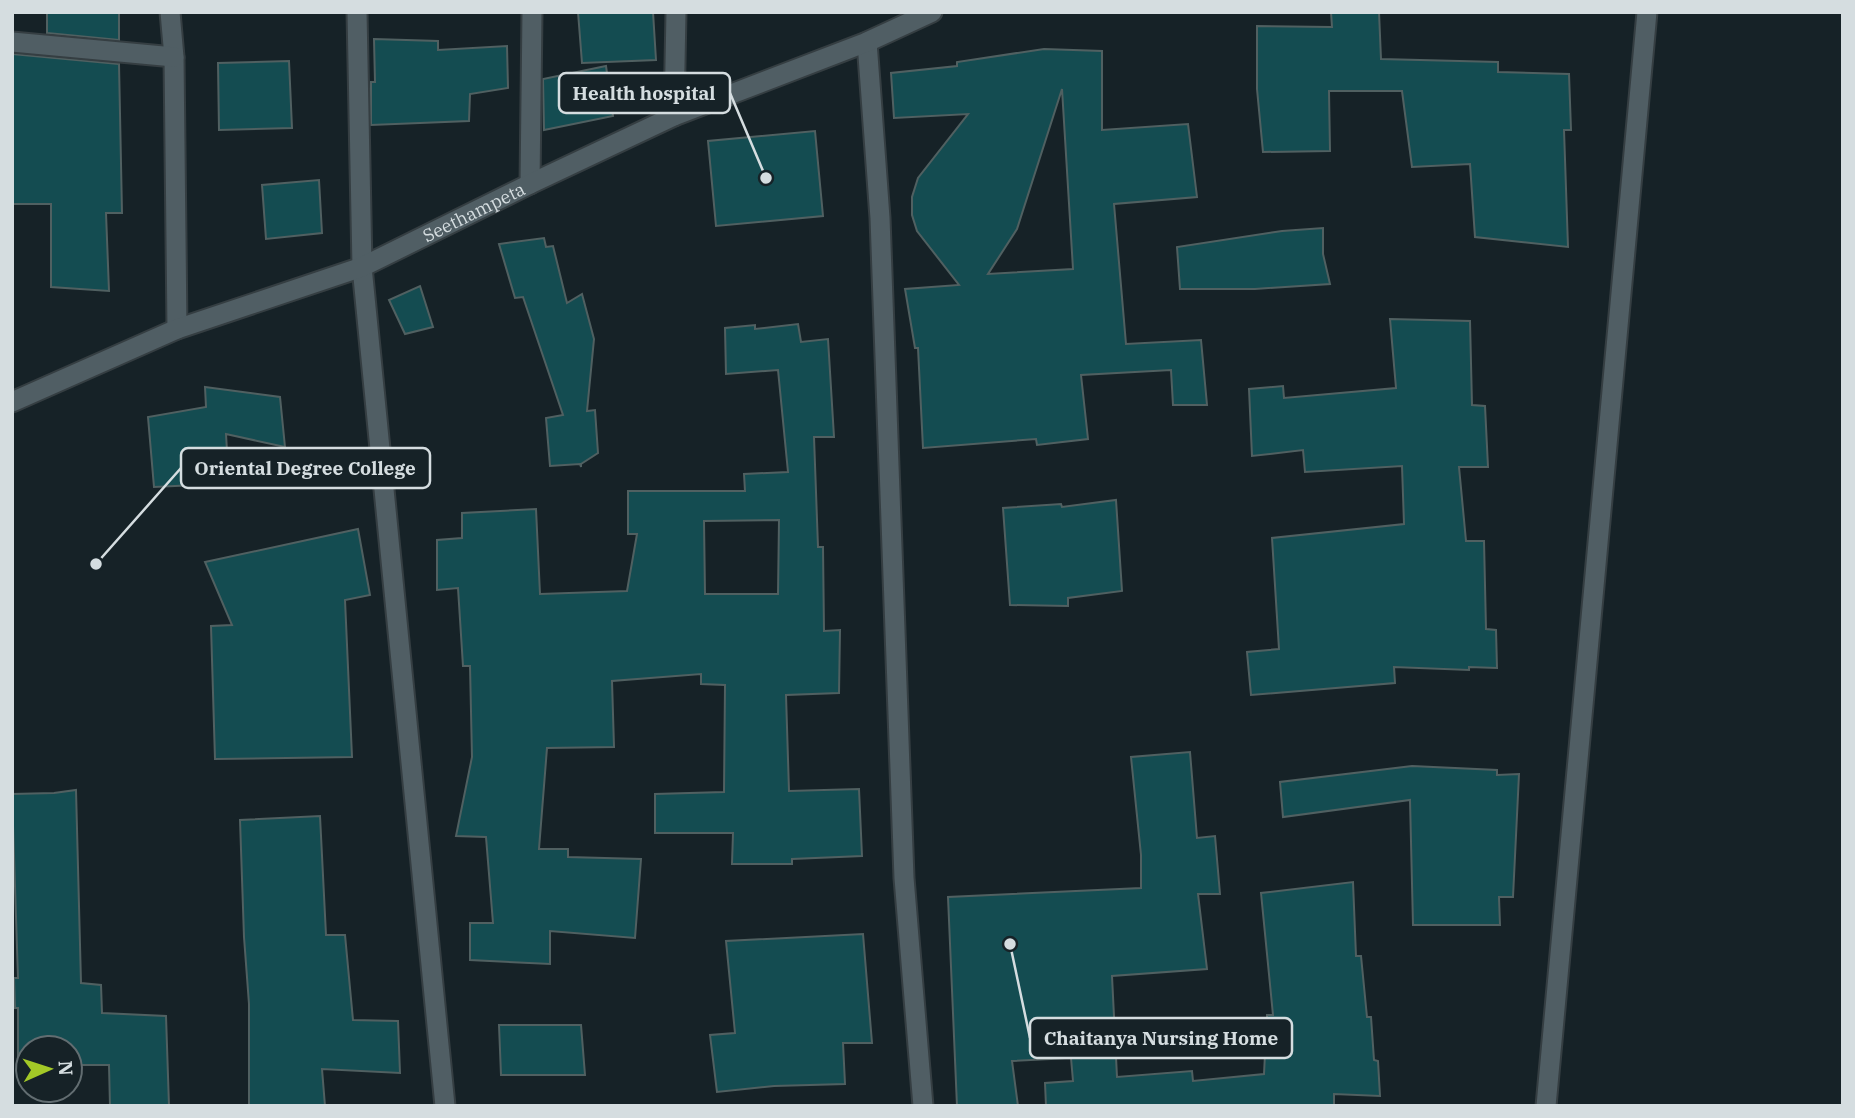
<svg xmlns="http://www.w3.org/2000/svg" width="1855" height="1118" viewBox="0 0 1855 1118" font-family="'IBM Plex Serif',serif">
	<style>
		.building { fill: #144c51; stroke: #506061; stroke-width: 2; fill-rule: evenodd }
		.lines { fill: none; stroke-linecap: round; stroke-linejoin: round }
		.minor-casing { stroke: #353e42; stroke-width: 23 }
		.tertiary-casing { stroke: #353e42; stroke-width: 23 }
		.minor { stroke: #505e64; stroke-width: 19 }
		.tertiary { stroke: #505e64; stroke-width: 19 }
		.labels { text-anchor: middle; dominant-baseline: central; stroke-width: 5; stroke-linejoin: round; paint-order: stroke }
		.street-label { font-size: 18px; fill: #d5dde0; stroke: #162227 }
		.leader { fill: none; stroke: #d5dde0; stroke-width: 2.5 }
		.callout-dot { fill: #d5dde0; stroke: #162227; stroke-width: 2.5 }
		.callout { fill: #162227; stroke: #d5dde0; stroke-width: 2.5 }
		.callout-label { font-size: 19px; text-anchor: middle; font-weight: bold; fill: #d5dde0 }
	</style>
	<rect width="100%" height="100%" fill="#162227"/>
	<g class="building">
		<polygon points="47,12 119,12 119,40 47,33"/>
		<polygon points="578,12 653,12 656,60 582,63"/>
		<polygon points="1331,12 1379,12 1381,59 1498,62 1498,72 1569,74 1571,130 1564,130 1568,247 1475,237 1470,164 1412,167 1402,91 1329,91 1330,151 1263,152 1257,89 1257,26 1332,27"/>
		<polygon points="374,39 438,41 438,50 507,46 508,88 470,94 469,121 371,125 371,82 375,82"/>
		<path d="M1044 49 1102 51V130L1188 124 1197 197 1114 204 1126 344 1201 340 1207 405H1173L1171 370 1081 375 1088 439 1037 445 1036 439 923 448 918 348H915L905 289 959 285 917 231 912 215V197L918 178 968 114 894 118 891 73 957 66V62ZM1062 89 1073 269 988 274 1017 229Z"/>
		<polygon points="12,54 119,64 122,213 106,213 109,291 51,287 51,204 12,204"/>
		<polygon points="289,61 292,128 219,130 218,63"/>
		<polygon points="606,66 613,116 544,130 543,79"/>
		<polygon points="815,131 823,216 716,226 708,141"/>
		<polygon points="319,180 322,233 266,239 262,185"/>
		<polygon points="1323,228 1323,254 1330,284 1255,289 1180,289 1177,247 1282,231"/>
		<polygon points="544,238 546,247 553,246 567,303 582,294 594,339 587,411 595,410 598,453 581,464 581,467 580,464 550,466 546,418 563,415 523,297 515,298 499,244"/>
		<polygon points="420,286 433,327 405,334 389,300"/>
		<polygon points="1390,319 1470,321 1472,405 1485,406 1488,467 1459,467 1466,541 1484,541 1486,629 1496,630 1497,668 1469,667 1469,670 1394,667 1395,683 1251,695 1247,652 1279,649 1272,538 1404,524 1402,466 1305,472 1303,450 1252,456 1249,389 1283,386 1284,398 1396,388"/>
		<path d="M798 324 801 342 828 339 834 437H814L818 547H823L824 631 840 630 839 693 786 695 789 791 859 789 862 856 792 859V864H732L733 833H655V794L724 792 725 685 701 684V674L612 681 614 747 547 748 539 849H568V857L641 859 635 938 550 931V964L470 960V923H493L486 837 456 836 472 757 470 666H463L458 588 437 590V540L462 538V513L536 509 540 594 627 591 637 534H628V491H745L744 474 788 472 778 370 726 374 725 328 755 325V329ZM779 520 778 594H705L704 521Z"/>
		<polygon points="205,387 280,397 285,447 226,434 227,451 194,450 196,485 154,487 148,417 206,407"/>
		<polygon points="1116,500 1122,591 1068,598 1068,606 1010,605 1003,508 1061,504 1062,507"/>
		<polygon points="358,529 370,595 345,600 352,757 215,759 211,626 232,625 205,562"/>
		<polygon points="1190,752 1197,838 1215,836 1220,894 1198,894 1207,969 1112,976 1117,1077 1192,1071 1193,1081 1264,1074 1265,1054 1268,1054 1267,1015 1273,1015 1261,893 1353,882 1356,956 1361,956 1367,1017 1371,1017 1374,1060 1378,1061 1380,1096 1334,1094 1334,1106 1046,1106 1045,1083 1073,1081 1071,1058 1012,1061 1018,1106 957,1106 948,897 1141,888 1141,855 1131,757"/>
		<polygon points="1412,766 1497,770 1497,775 1519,774 1513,897 1499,897 1500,925 1413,925 1410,800 1283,817 1280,782"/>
		<polygon points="76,790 81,983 101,985 102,1013 166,1016 169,1106 110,1106 109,1065 70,1065 70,1048 28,1048 28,1064 18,1064 18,1008 15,1008 14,978 18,978 12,794 54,793"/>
		<polygon points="320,816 326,935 345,935 353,1020 398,1021 400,1073 322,1069 325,1106 249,1106 249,1004 244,937 240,820"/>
		<polygon points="863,934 872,1043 843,1043 845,1084 774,1086 717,1092 710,1035 735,1033 726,941"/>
		<polygon points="499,1025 581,1025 585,1075 501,1075"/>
	</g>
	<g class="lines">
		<g class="minor-casing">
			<g id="minor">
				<polyline points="170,12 174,57 177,329"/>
				<polyline points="357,12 362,267 445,1106"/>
				<polyline points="12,42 174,57"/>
				<polyline points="867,42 880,218 904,878 923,1106"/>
				<polyline points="674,116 676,12"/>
				<polyline points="530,184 532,12"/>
				<polyline points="1546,1106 1647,12"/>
			</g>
		</g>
		<g class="tertiary-casing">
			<g id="tertiary">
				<path id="s1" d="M12 402 177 329 362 267 530 184 674 116 867 42 932 12"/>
			</g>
		</g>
		<use href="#minor" class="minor"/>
		<use href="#tertiary" class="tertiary"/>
	</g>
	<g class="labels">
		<g class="street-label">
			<text stroke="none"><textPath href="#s1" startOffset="500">Seethampeta</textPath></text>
		</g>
	</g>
	<path class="leader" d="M766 178L730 93M96 564L181 468M1010 944L1030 1038"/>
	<g class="callout-dot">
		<circle cx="766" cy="178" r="7"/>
		<circle cx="96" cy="564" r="7"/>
		<circle cx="1010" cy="944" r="7"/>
	</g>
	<g class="callout">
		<rect x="559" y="73" width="171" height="40" rx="7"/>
		<rect x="181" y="448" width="249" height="40" rx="7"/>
		<rect x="1030" y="1018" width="262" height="40" rx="7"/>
	</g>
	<g class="callout-label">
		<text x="644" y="100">Health hospital</text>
		<text x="305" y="475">Oriental Degree College</text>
		<text x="1161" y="1045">Chaitanya Nursing Home</text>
	</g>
	<rect width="1855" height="1118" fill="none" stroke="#d5dde0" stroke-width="28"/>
	<g transform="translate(49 1069) rotate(87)"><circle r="33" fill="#162227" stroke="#626d71" stroke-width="2"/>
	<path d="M0-5L12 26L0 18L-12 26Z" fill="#a3c927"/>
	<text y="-10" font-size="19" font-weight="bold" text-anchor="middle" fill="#d5dde0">N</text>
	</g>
</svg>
